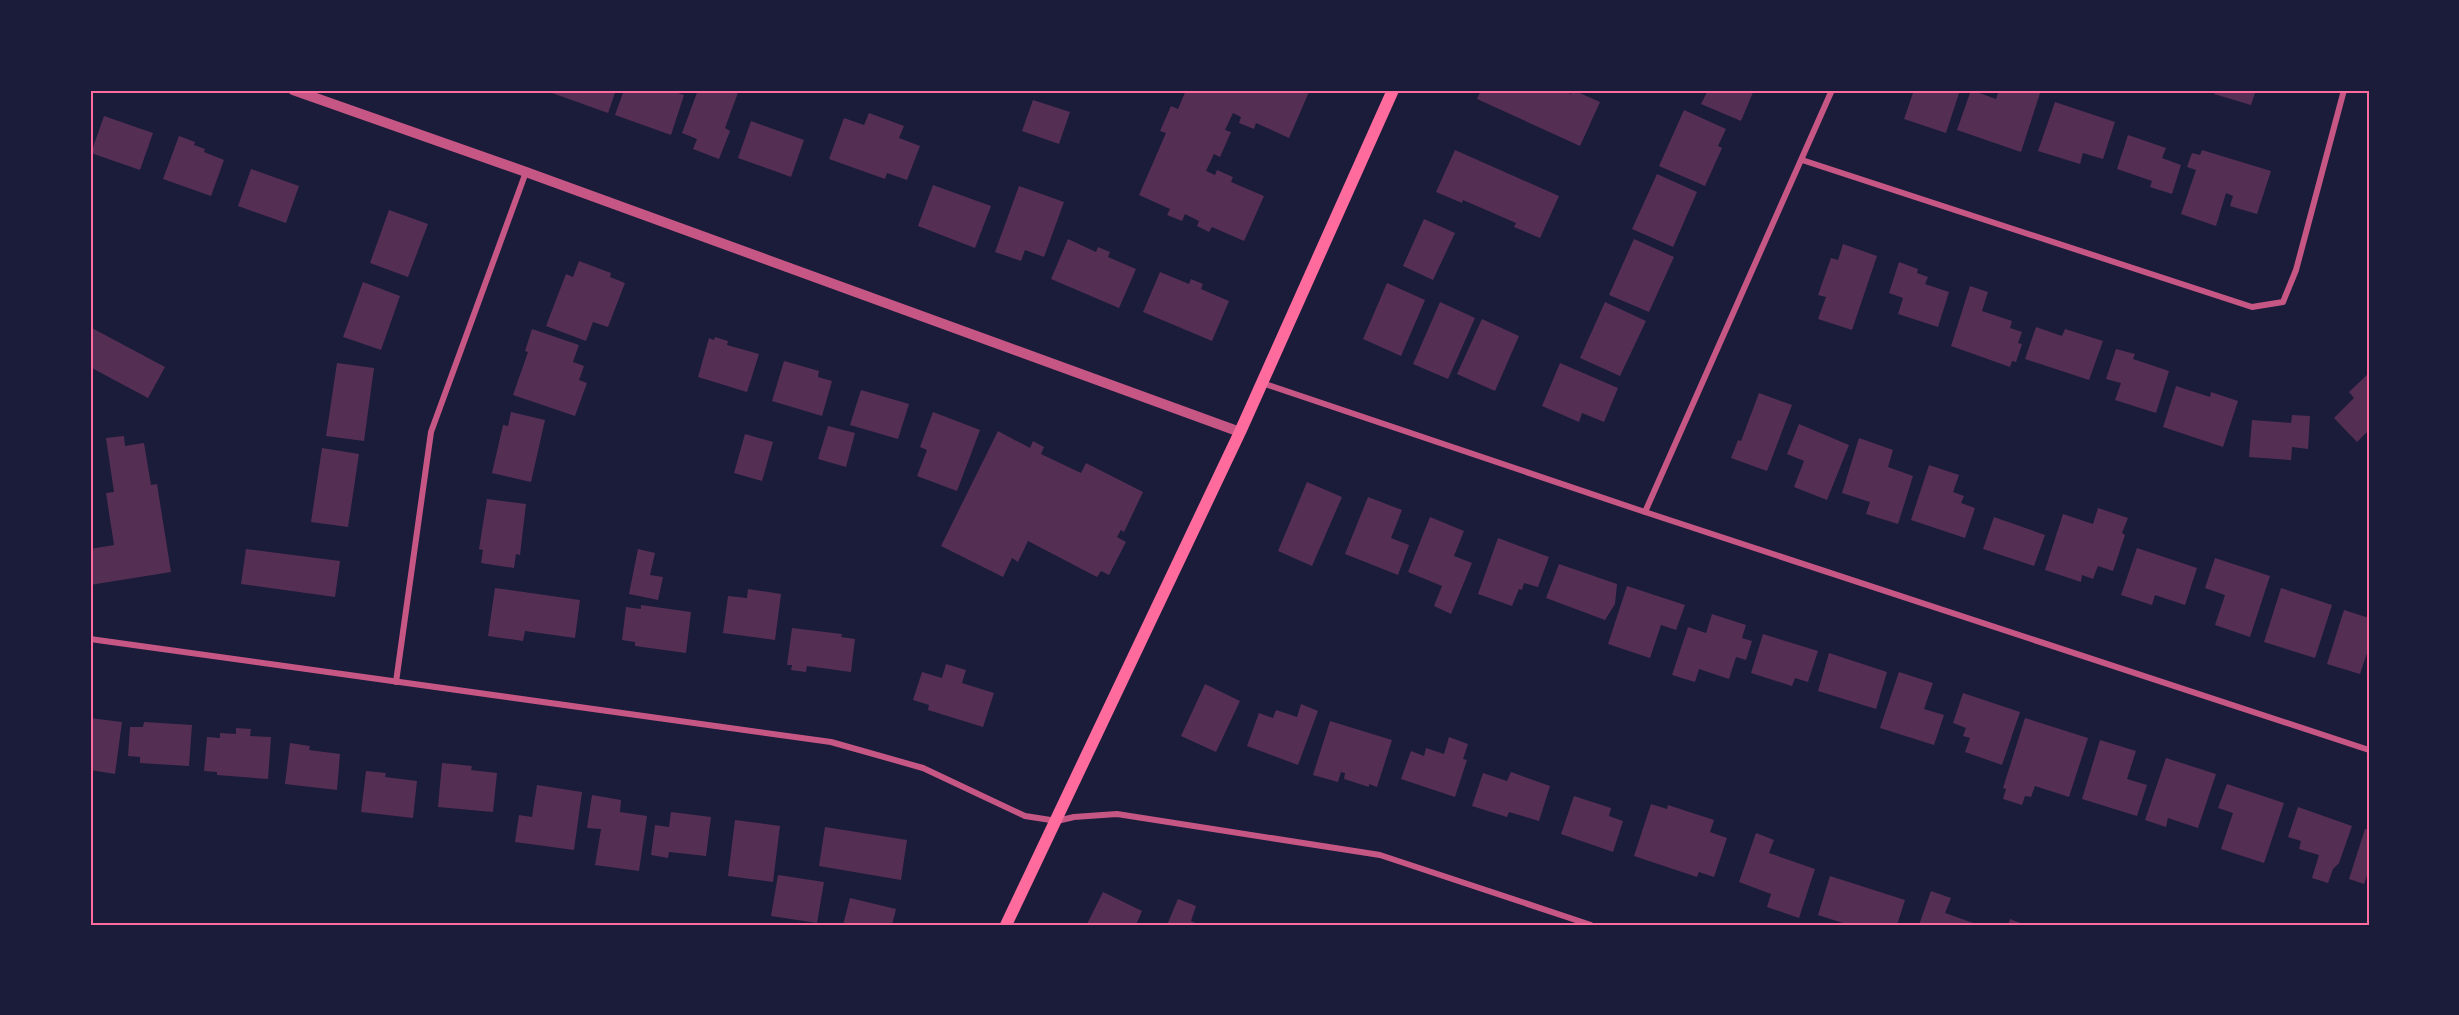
<svg xmlns="http://www.w3.org/2000/svg" width="2459" height="1015" viewBox="0 0 2459 1015" font-family="Mulish,sans-serif">
	<style>
		.building { fill: #542f53 }
		.lines { fill: none; stroke-linecap: round; stroke-linejoin: round }
		.minor { stroke: #c65784; stroke-width: 6 }
		.tertiary { stroke: #c65784; stroke-width: 10 }
		.secondary { stroke: #ff6b9d; stroke-width: 12 }
		.neatline { fill: none; stroke: #ff6b9d; stroke-width: 2 }
	</style>
	<rect width="100%" height="100%" fill="#1b1b3a"/>
	<g class="building">
		<polygon points="553,90 616,90 608,113 552,93"/>
		<polygon points="624,90 669,90 684,95 671,135 615,115"/>
		<polygon points="698,90 739,90 725,128 730,131 719,159 693,149 697,139 682,133"/>
		<polygon points="1186,90 1309,92 1289,138 1256,123 1254,129 1239,123 1241,117 1233,113 1225,130 1231,132 1220,157 1214,154 1206,171 1215,175 1217,170 1233,177 1231,182 1264,196 1244,241 1212,227 1209,232 1197,226 1199,221 1185,214 1182,221 1167,215 1170,209 1139,195 1166,133 1160,131 1171,106 1178,109"/>
		<polygon points="1481,90 1563,90 1571,94 1573,90 1600,102 1580,146 1477,99"/>
		<polygon points="1708,90 1754,90 1741,121 1701,104"/>
		<polygon points="1914,90 1960,90 1946,133 1904,119"/>
		<polygon points="1971,90 1996,99 1999,90 2041,90 2021,152 1957,130"/>
		<polygon points="2215,90 2256,90 2251,105 2214,94"/>
		<polygon points="1033,100 1070,112 1059,144 1022,131"/>
		<polygon points="2055,102 2115,122 2103,159 2083,153 2080,164 2038,151"/>
		<polygon points="1684,110 1726,129 1718,146 1722,148 1705,186 1659,166"/>
		<polygon points="869,113 904,126 899,138 920,146 907,180 887,173 885,179 829,159 844,118 864,125"/>
		<polygon points="104,116 153,133 140,170 91,153"/>
		<polygon points="751,121 804,140 791,177 738,158"/>
		<polygon points="2128,135 2166,148 2162,158 2181,165 2172,194 2150,187 2152,181 2117,169"/>
		<polygon points="179,136 195,142 194,145 205,149 204,152 224,160 211,196 163,179"/>
		<polygon points="1455,150 1559,196 1540,238 1514,227 1516,223 1463,200 1462,203 1436,192"/>
		<polygon points="2202,150 2271,171 2257,214 2230,206 2233,196 2226,193 2216,226 2181,214 2196,170 2187,167 2192,153 2200,155"/>
		<polygon points="251,169 299,186 286,223 238,206"/>
		<polygon points="1657,174 1697,192 1673,247 1632,229"/>
		<polygon points="933,185 991,206 975,248 918,226"/>
		<polygon points="1019,186 1064,202 1044,257 1025,250 1021,261 995,252"/>
		<polygon points="389,210 428,224 408,277 370,263"/>
		<polygon points="1424,219 1455,233 1433,280 1403,266"/>
		<polygon points="1068,239 1096,252 1098,247 1110,252 1108,257 1136,269 1119,308 1051,279"/>
		<polygon points="1634,239 1674,257 1649,312 1609,295"/>
		<polygon points="1843,244 1877,256 1852,330 1818,319 1826,297 1818,295 1831,258 1838,260"/>
		<polygon points="579,261 611,273 610,277 625,283 608,327 593,322 586,341 546,326 566,274 573,277"/>
		<polygon points="1899,262 1918,269 1917,273 1928,277 1925,284 1949,292 1938,327 1898,314 1903,298 1889,293"/>
		<polygon points="1160,272 1189,284 1191,279 1203,284 1201,289 1229,301 1212,341 1143,312"/>
		<polygon points="363,282 400,296 381,350 343,337"/>
		<polygon points="1387,283 1425,300 1401,356 1363,339"/>
		<polygon points="1970,286 1988,292 1982,311 2012,321 2010,328 2022,332 2018,343 2022,344 2016,362 2012,361 2010,367 1951,346"/>
		<polygon points="1440,302 1475,318 1448,379 1413,364"/>
		<polygon points="1605,302 1646,321 1620,376 1580,358"/>
		<polygon points="1482,319 1519,336 1495,391 1457,374"/>
		<polygon points="90,327 165,367 148,398 90,367"/>
		<polygon points="2036,327 2062,336 2065,329 2103,341 2089,380 2025,359"/>
		<polygon points="532,329 579,345 573,362 584,366 579,380 587,383 575,416 513,395 528,352 525,351"/>
		<polygon points="715,337 728,341 727,345 759,354 747,392 698,377 709,338 714,340"/>
		<polygon points="2116,349 2135,354 2133,359 2169,371 2156,413 2115,400 2121,383 2106,379"/>
		<polygon points="784,361 819,371 818,377 832,381 822,416 772,401"/>
		<polygon points="337,363 374,368 364,441 326,436"/>
		<polygon points="1560,363 1618,388 1604,422 1582,413 1579,422 1542,406"/>
		<polygon points="2369,373 2369,430 2357,442 2334,418 2354,398 2349,392"/>
		<polygon points="2176,386 2210,397 2211,392 2238,401 2223,447 2163,427"/>
		<polygon points="861,390 909,404 898,439 850,425"/>
		<polygon points="1759,393 1792,405 1767,471 1731,458 1738,440 1741,441"/>
		<polygon points="511,412 545,420 531,482 492,473 503,425 508,426"/>
		<polygon points="933,412 980,430 957,491 917,476 927,450 920,447"/>
		<polygon points="2292,415 2310,416 2308,449 2292,447 2291,460 2249,457 2252,420 2291,423"/>
		<polygon points="1799,424 1849,445 1827,500 1794,487 1804,461 1787,454"/>
		<polygon points="828,426 855,433 846,467 818,459"/>
		<polygon points="998,431 1030,448 1033,441 1044,447 1041,454 1081,473 1086,463 1143,492 1124,532 1121,530 1117,537 1126,542 1109,575 1101,571 1097,577 1028,541 1018,562 1012,558 1003,577 941,546"/>
		<polygon points="745,434 773,442 762,481 734,473"/>
		<polygon points="124,436 125,446 144,443 151,485 157,484 171,572 90,585 90,549 114,545 106,493 114,492 106,438"/>
		<polygon points="1859,438 1893,450 1888,467 1913,476 1898,524 1866,514 1870,502 1842,493"/>
		<polygon points="322,448 359,454 348,527 311,522"/>
		<polygon points="1929,465 1959,475 1953,492 1964,496 1961,503 1975,508 1965,538 1911,520"/>
		<polygon points="1307,482 1342,497 1312,566 1278,551"/>
		<polygon points="1368,497 1402,510 1391,538 1409,545 1398,575 1345,554"/>
		<polygon points="487,499 526,504 520,555 516,554 514,568 481,563 483,550 479,549"/>
		<polygon points="2098,508 2128,518 2122,533 2125,535 2113,571 2098,566 2093,579 2082,575 2081,582 2045,570 2063,514 2093,524"/>
		<polygon points="1430,517 1464,531 1454,556 1472,563 1451,614 1434,606 1442,586 1408,572"/>
		<polygon points="1994,517 2045,535 2034,566 1983,549"/>
		<polygon points="1498,538 1549,557 1538,587 1524,583 1522,590 1519,589 1512,606 1478,594"/>
		<polygon points="2137,548 2197,568 2185,605 2155,595 2152,605 2121,595"/>
		<polygon points="246,549 340,561 335,597 241,584"/>
		<polygon points="638,549 655,553 650,575 663,577 658,600 629,594"/>
		<polygon points="2215,558 2270,576 2250,637 2215,625 2225,595 2205,588"/>
		<polygon points="1559,564 1617,584 1615,604 1605,620 1546,598"/>
		<polygon points="1627,586 1685,605 1676,630 1661,625 1650,658 1608,644"/>
		<polygon points="495,588 580,600 575,638 525,631 523,641 488,636"/>
		<polygon points="2281,588 2332,605 2315,658 2264,642"/>
		<polygon points="748,589 781,594 775,640 723,633 728,596 747,598"/>
		<polygon points="641,605 691,612 686,653 635,646 635,642 622,640 626,607 641,609"/>
		<polygon points="2344,610 2369,618 2369,647 2360,674 2327,664"/>
		<polygon points="1712,614 1746,625 1742,638 1752,641 1746,660 1736,657 1729,679 1699,669 1695,682 1672,675 1688,627 1706,633"/>
		<polygon points="792,628 842,634 841,637 855,639 851,672 807,666 806,672 791,670 792,665 787,665"/>
		<polygon points="1763,634 1818,651 1808,682 1795,678 1792,686 1751,673"/>
		<polygon points="1829,653 1887,672 1876,709 1818,691"/>
		<polygon points="946,664 966,670 962,683 994,693 983,727 928,710 929,705 913,700 922,672 942,678"/>
		<polygon points="1899,672 1933,683 1924,709 1944,715 1934,745 1880,728"/>
		<polygon points="1205,684 1240,701 1216,752 1181,736"/>
		<polygon points="1963,693 2020,712 2002,765 1965,752 1970,738 1963,736 1966,728 1953,723"/>
		<polygon points="1301,704 1318,711 1298,765 1247,746 1259,713 1273,718 1276,710 1297,717"/>
		<polygon points="90,718 122,722 115,774 90,770"/>
		<polygon points="2025,718 2088,738 2069,797 2035,786 2031,797 2025,796 2022,805 2003,799 2006,789 2003,788"/>
		<polygon points="1330,721 1392,740 1377,787 1369,784 1369,787 1344,779 1345,773 1341,772 1338,782 1313,775"/>
		<polygon points="144,722 192,725 189,766 140,763 140,757 128,756 130,727 143,727"/>
		<polygon points="236,728 251,729 250,736 271,737 268,779 217,775 217,772 204,771 207,737 220,738 220,733 236,734"/>
		<polygon points="1449,737 1468,744 1463,759 1467,760 1455,797 1401,779 1411,751 1424,756 1426,748 1444,754"/>
		<polygon points="2100,740 2136,751 2127,779 2147,785 2137,816 2082,799"/>
		<polygon points="290,743 310,746 309,750 340,754 337,790 285,784"/>
		<polygon points="2166,758 2216,774 2198,828 2168,818 2166,827 2145,820"/>
		<polygon points="442,763 472,766 471,770 497,773 493,812 438,807"/>
		<polygon points="366,771 386,773 385,777 417,781 413,818 361,812"/>
		<polygon points="1511,772 1550,786 1539,821 1509,812 1507,817 1472,806 1483,773 1507,781"/>
		<polygon points="2227,784 2284,803 2264,863 2221,849 2233,813 2218,808"/>
		<polygon points="537,785 582,792 574,850 515,842 519,815 532,817"/>
		<polygon points="592,795 621,800 620,812 647,816 639,871 595,865 601,829 587,828"/>
		<polygon points="1574,796 1611,808 1609,816 1623,821 1613,852 1561,834"/>
		<polygon points="1651,804 1667,809 1668,805 1714,820 1710,832 1727,838 1714,877 1699,872 1697,877 1634,856"/>
		<polygon points="2298,807 2352,826 2339,863 2333,869 2328,883 2312,878 2319,855 2299,849 2301,841 2288,837"/>
		<polygon points="671,812 711,817 706,856 669,852 668,858 651,855 655,825 669,827"/>
		<polygon points="735,820 780,826 773,882 728,876"/>
		<polygon points="825,827 907,840 901,880 819,866"/>
		<polygon points="2365,829 2369,830 2369,870 2364,884 2349,879"/>
		<polygon points="1756,833 1774,840 1769,853 1815,869 1799,918 1767,907 1771,894 1739,882"/>
		<polygon points="778,875 824,882 817,923 771,916"/>
		<polygon points="1830,876 1905,900 1897,925 1849,925 1818,915"/>
		<polygon points="1931,891 1951,898 1945,913 1979,925 1919,925"/>
		<polygon points="1103,892 1142,911 1136,925 1087,924"/>
		<polygon points="850,898 896,909 892,925 843,925"/>
		<polygon points="1178,899 1196,906 1191,921 1200,925 1167,925"/>
		<polygon points="2010,919 2026,925 2008,925"/>
	</g>
	<g class="lines">
		<g class="minor">
			<polyline points="1802,160 2252,307 2283,302 2296,270 2344,90"/>
			<polyline points="1262,383 1645,512 2369,750"/>
			<polyline points="1645,512 1832,90"/>
			<polyline points="90,639 831,742 923,768 1025,816 1057,821 1074,817 1117,814 1380,855 1591,925"/>
			<polyline points="396,682 431,432 526,172"/>
		</g>
		<polyline class="tertiary" points="293,90 526,172 1240,432"/>
		<polyline class="secondary" points="1006,925 1240,432 1393,90"/>
	</g>
	<rect width="2459" height="1015" fill="none" stroke="#1b1b3a" stroke-width="183"/>
	<rect x="92" y="92" width="2276" height="832" class="neatline"/>
</svg>
